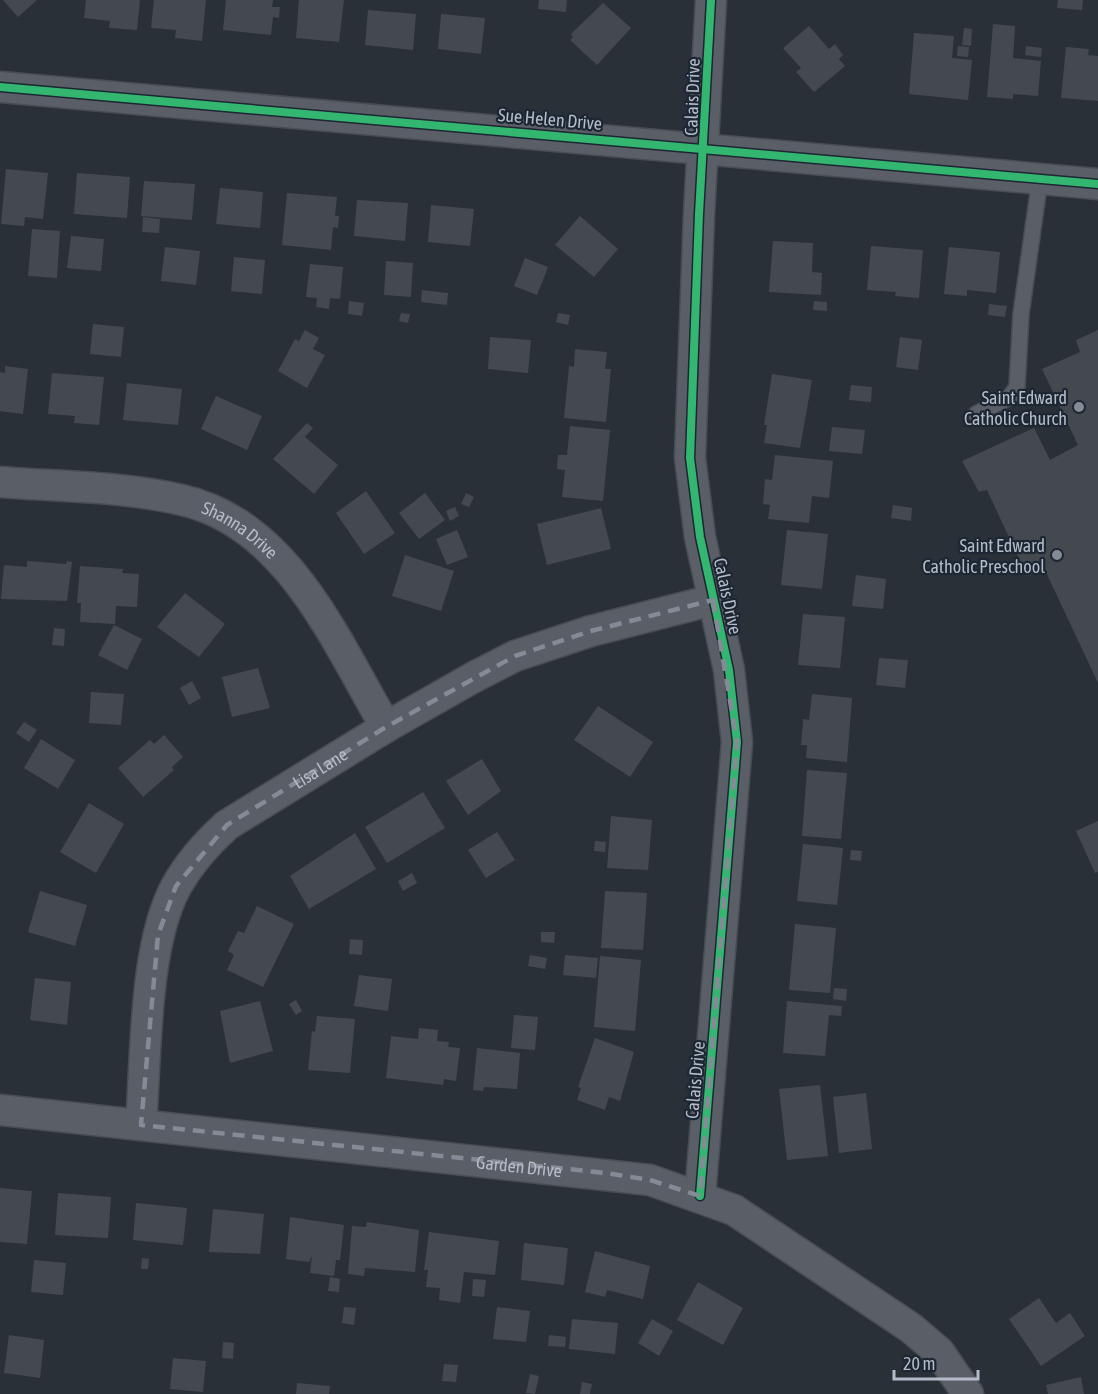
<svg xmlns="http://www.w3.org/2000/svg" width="1098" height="1394" viewBox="0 0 1098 1394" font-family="'Asap Condensed',sans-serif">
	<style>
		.building { fill: #444950 }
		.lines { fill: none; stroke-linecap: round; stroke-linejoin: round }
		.service-casing { stroke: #484c53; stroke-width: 18 }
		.minor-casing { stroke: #484c53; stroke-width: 33 }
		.service { stroke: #5a5e66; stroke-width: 15 }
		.minor { stroke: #5a5e66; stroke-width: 30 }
		.cycleway-casing { stroke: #1d2633; stroke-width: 11 }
		.cycleway { stroke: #33b770; stroke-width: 8 }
		.marked { fill: none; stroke: #848b96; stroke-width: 4.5; stroke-dasharray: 12 8; stroke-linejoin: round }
		.poi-dot { fill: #848b96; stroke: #1d2633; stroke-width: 2 }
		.labels { text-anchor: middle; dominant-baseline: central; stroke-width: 4.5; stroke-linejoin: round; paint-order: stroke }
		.street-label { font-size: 18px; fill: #b4bcc9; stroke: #1d2633 }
		.poi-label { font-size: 18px; fill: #b4bcc9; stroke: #1d2633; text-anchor: end }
	</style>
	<rect width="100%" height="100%" fill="#2a3038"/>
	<g class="building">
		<polygon points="3,0 37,0 18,17"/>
		<polygon points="86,0 140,0 137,30 109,28 110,21 84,18"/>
		<polygon points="154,0 206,0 202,41 175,38 176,30 151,28"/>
		<polygon points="226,0 273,0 272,7 280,7 279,18 273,17 271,35 223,30"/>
		<polygon points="299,0 344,0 339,42 296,38"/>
		<polygon points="539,0 567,0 566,12 538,9"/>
		<polygon points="1058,0 1083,0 1082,10 1057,8"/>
		<polygon points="603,3 631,28 597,65 570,40 573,37 571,34"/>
		<polygon points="368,10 416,14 413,50 365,45"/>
		<polygon points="441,14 485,18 481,54 438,49"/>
		<polygon points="993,24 1015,26 1013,58 1041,61 1038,96 1013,94 1013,99 987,97"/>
		<polygon points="809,26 829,49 835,44 843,55 839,59 845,66 814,92 796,72 801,68 783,48"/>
		<polygon points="964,28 972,29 971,46 962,45"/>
		<polygon points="914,33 954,36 952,58 972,60 968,100 909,94"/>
		<polygon points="958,46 969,47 968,57 957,56"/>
		<polygon points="1026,46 1042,48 1041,57 1025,55"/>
		<polygon points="1066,47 1089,49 1088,55 1098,56 1098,101 1061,98"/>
		<polygon points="6,169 48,173 43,219 25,217 24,226 1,224"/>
		<polygon points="77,173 130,177 127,218 74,214"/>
		<polygon points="144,181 195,184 192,220 141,216"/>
		<polygon points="220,188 263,192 260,228 216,224"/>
		<polygon points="287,193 337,197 335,216 339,216 338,228 333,227 331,250 282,245"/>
		<polygon points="357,200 408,203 405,241 354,236"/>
		<polygon points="431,205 474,209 470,246 428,242"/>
		<polygon points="580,216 618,249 594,277 555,245"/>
		<polygon points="143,217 160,219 159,233 142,232"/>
		<polygon points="32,229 60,231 57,278 28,276"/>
		<polygon points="71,236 104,239 101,271 67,268"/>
		<polygon points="773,241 813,243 812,272 822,273 821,295 769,292"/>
		<polygon points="871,246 923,250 919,298 895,296 896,292 867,290"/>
		<polygon points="165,247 200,251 196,285 161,281"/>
		<polygon points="949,247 1000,252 996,293 967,290 967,296 944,294"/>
		<polygon points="234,257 265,260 262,294 231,291"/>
		<polygon points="525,258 548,267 537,295 514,286"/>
		<polygon points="386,261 413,263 411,297 384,295"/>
		<polygon points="310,264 343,267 340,299 330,298 329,309 316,307 317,298 306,297"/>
		<polygon points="422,290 448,293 447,305 421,302"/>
		<polygon points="349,301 364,303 362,316 348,314"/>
		<polygon points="814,301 827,302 827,311 813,310"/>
		<polygon points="989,304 1007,306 1005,317 988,315"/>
		<polygon points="401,313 410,314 408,323 399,321"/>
		<polygon points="558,313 570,315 568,325 556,322"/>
		<polygon points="93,324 124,327 121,357 90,354"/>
		<polygon points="305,330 319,338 313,349 325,355 307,388 278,371 295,339 299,341"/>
		<polygon points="1098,330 1098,683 1044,568 1027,576 987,490 979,492 962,461 1034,428 1050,460 1078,445 1042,369 1080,352 1076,340"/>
		<polygon points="490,337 531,340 528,373 488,369"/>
		<polygon points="900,337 922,340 918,370 896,367"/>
		<polygon points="575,349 607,352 605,369 611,369 606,422 564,418 569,366 574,367"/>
		<polygon points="5,366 28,369 23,414 0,411 0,372 5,373"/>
		<polygon points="52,373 104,377 99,425 74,423 75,416 48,414"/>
		<polygon points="772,374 812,380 800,448 764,443 767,425 764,425"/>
		<polygon points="127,383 182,389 178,425 123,420"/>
		<polygon points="851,385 872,387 871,402 849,400"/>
		<polygon points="216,396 262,416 247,450 201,429"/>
		<polygon points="307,423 313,428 305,437 338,465 314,494 273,459"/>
		<polygon points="570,426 610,430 603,501 562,497 565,470 557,469 558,455 567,455"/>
		<polygon points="832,427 865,430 862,454 829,451"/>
		<polygon points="775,455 833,461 829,498 812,496 809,523 768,519 770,505 763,504 765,479 772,480"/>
		<polygon points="366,491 395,533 364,554 336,513"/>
		<polygon points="425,493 445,520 419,539 399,513"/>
		<polygon points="466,493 474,497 469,507 461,504"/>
		<polygon points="893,505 912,508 911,521 891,518"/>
		<polygon points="455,507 459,516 450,521 446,511"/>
		<polygon points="601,508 611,549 547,565 537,524"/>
		<polygon points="457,530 468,557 447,565 436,539"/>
		<polygon points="787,530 828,534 822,589 781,585"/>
		<polygon points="405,555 454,571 441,611 392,596"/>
		<polygon points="27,561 66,564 67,561 72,562 67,601 1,599 4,565 27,567"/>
		<polygon points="80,566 123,569 122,573 139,574 137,607 116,606 115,624 80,622 81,603 77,603"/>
		<polygon points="856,575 886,579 883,609 852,606"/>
		<polygon points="185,593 225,624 199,657 157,627"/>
		<polygon points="803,614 845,617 840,668 798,665"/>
		<polygon points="114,625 142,639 127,670 98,655"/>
		<polygon points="54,628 65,629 64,646 52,645"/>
		<polygon points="879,658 908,660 905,688 876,685"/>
		<polygon points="258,668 270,708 232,717 222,677"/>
		<polygon points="192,681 201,698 189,705 180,688"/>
		<polygon points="91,692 124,694 121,725 89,723"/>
		<polygon points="812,694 852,698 847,762 806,758 807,745 801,745 803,723 803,719 809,720"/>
		<polygon points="598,706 653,742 630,777 574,740"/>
		<polygon points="24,722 37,730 29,742 16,733"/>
		<polygon points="164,735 183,757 172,767 174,770 143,797 118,768 150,740 154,744"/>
		<polygon points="41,739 75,760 58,789 24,768"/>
		<polygon points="482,759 501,791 468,815 446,781"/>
		<polygon points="807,770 847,773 841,839 802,836"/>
		<polygon points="423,792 445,828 387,863 365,827"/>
		<polygon points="89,803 124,824 96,873 60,852"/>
		<polygon points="611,816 652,820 648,870 607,868"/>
		<polygon points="1098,821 1098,872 1095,873 1076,831"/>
		<polygon points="497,832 515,860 486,878 468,850"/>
		<polygon points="355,833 376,869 309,909 290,876"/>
		<polygon points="595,841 606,842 605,852 594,851"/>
		<polygon points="803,844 843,848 837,905 797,901"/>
		<polygon points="851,850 862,851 861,861 850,860"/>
		<polygon points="412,873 417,883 403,891 398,881"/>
		<polygon points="40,891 87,905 75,946 28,932"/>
		<polygon points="605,891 647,893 643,950 601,948"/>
		<polygon points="257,906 294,924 263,987 227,970 234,955 228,951 238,931 244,933"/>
		<polygon points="795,924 836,928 830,993 789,990"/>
		<polygon points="541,932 555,932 554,943 541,942"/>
		<polygon points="350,939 363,940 362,955 349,954"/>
		<polygon points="530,955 547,958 545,969 528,966"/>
		<polygon points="565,955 598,958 596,978 563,975"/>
		<polygon points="600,956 641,960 635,1031 594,1027"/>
		<polygon points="359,975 392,979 388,1011 354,1006"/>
		<polygon points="35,978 71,982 67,1025 30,1020"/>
		<polygon points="834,988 847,989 846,1001 833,999"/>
		<polygon points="296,1000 302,1011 296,1015 289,1004"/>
		<polygon points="260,1001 273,1051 230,1063 220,1011"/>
		<polygon points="787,1001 842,1006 841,1016 829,1015 825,1056 783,1053"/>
		<polygon points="514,1015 538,1017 535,1050 511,1048"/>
		<polygon points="317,1016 355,1019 350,1073 308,1070 312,1031 315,1032"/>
		<polygon points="419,1028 438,1030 437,1041 449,1042 448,1047 460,1048 456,1081 444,1079 443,1085 386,1078 391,1036 418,1039"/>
		<polygon points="595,1038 634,1052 620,1101 609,1097 605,1110 577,1100 581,1088 578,1087"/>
		<polygon points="477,1048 520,1053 517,1089 484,1087 483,1091 473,1090"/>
		<polygon points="820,1085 828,1156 787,1160 779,1089"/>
		<polygon points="866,1093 872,1149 839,1153 833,1097"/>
		<polygon points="0,1188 32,1191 27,1244 0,1242"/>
		<polygon points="58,1193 111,1197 108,1238 55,1235"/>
		<polygon points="136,1203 187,1208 183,1245 133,1240"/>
		<polygon points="213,1209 264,1214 260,1254 209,1252"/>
		<polygon points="290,1217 344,1225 340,1260 336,1260 334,1276 310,1273 312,1256 309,1262 286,1259"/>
		<polygon points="367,1222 419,1230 415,1272 365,1268 364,1276 348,1274 352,1226 366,1227"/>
		<polygon points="429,1232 499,1241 495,1275 464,1272 460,1303 439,1300 440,1288 426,1287 428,1270 424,1270"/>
		<polygon points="524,1243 568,1248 564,1285 521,1280"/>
		<polygon points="595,1251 650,1266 643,1299 607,1290 605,1297 585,1292"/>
		<polygon points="142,1258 149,1259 148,1269 141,1269"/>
		<polygon points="34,1260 66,1263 63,1295 31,1292"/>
		<polygon points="330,1277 340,1279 339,1292 328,1291"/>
		<polygon points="473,1279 486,1280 484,1297 472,1296"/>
		<polygon points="698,1282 743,1308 723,1345 677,1320"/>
		<polygon points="1039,1298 1056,1323 1070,1313 1085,1336 1041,1366 1009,1319"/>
		<polygon points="344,1307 356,1308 354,1325 342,1323"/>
		<polygon points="497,1307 530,1311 526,1342 493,1339"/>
		<polygon points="572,1319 618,1323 615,1354 569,1349"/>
		<polygon points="652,1319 673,1331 659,1356 638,1343"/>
		<polygon points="9,1335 44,1340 40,1378 4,1373"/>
		<polygon points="549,1335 566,1337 565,1347 548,1346"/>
		<polygon points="223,1342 234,1343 233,1359 222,1358"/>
		<polygon points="173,1358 206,1361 203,1392 170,1389"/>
		<polygon points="444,1364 458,1365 456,1382 442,1381"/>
		<polygon points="530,1374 539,1376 535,1394 526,1393"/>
		<polygon points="1081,1377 1084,1394 1048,1394 1046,1385"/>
		<polygon points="582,1382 592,1384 590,1394 580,1394"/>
		<polygon points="297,1383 330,1386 329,1394 296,1394"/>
	</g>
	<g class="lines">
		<g class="service-casing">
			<polyline id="service" points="976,414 1010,397 1017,387 1021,314 1040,179"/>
		</g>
		<g class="minor-casing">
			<g id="minor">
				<polyline points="0,87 1098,184"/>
				<path id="s1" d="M0 482C60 487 123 486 182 500 288 524 336 642 386 727"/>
				<path id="s2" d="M0 1110 650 1180 734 1210 911 1328 939 1352 968 1394"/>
				<path id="s3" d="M141 1125C146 1057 144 943 177 885 190 862 207 843 227 825L386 727 474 677 515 656 591 631 713 600"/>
				<polyline points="700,1196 737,742 729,670 700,537 690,458 699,214 711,0"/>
			</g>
		</g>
		<use href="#service" class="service"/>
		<use href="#minor" class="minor"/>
		<g class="cycleway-casing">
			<g id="cycleway">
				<polyline points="0,87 1098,184"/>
				<polyline points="700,1196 737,742 729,670 700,537 690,458 699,214 711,0"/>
			</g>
		</g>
		<use href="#cycleway" class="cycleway"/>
	</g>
	<path class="marked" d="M713 600 737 742 700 1196 650 1180 606 1173 141 1125 158 935 176 886 227 825 386 727 515 656 591 631Z"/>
	<g class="poi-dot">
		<circle cx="1079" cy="407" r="6"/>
		<circle cx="1057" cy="555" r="6"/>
	</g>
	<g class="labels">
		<g class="street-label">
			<text transform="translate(692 97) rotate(-88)">Calais Drive</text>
			<text transform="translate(550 119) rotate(5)">Sue Helen Drive</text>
			<text stroke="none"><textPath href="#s1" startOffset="249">Shanna Drive</textPath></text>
			<text transform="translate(728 596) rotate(78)">Calais Drive</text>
			<text stroke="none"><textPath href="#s3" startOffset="432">Lisa Lane</textPath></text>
			<text transform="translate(695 1080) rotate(-85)">Calais Drive</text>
			<text stroke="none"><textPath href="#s2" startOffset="522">Garden Drive</textPath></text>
		</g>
		<g class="poi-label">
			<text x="1067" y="397">Saint Edward<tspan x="1067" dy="21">Catholic Church</tspan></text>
			<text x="1045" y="545">Saint Edward<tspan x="1045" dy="21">Catholic Preschool</tspan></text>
		</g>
	</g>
	<path d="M894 1370v9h84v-9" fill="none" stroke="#b4bcc9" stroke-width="3"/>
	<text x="903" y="1370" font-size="18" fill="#b4bcc9" stroke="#1d2633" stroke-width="4.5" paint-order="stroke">20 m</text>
</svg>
